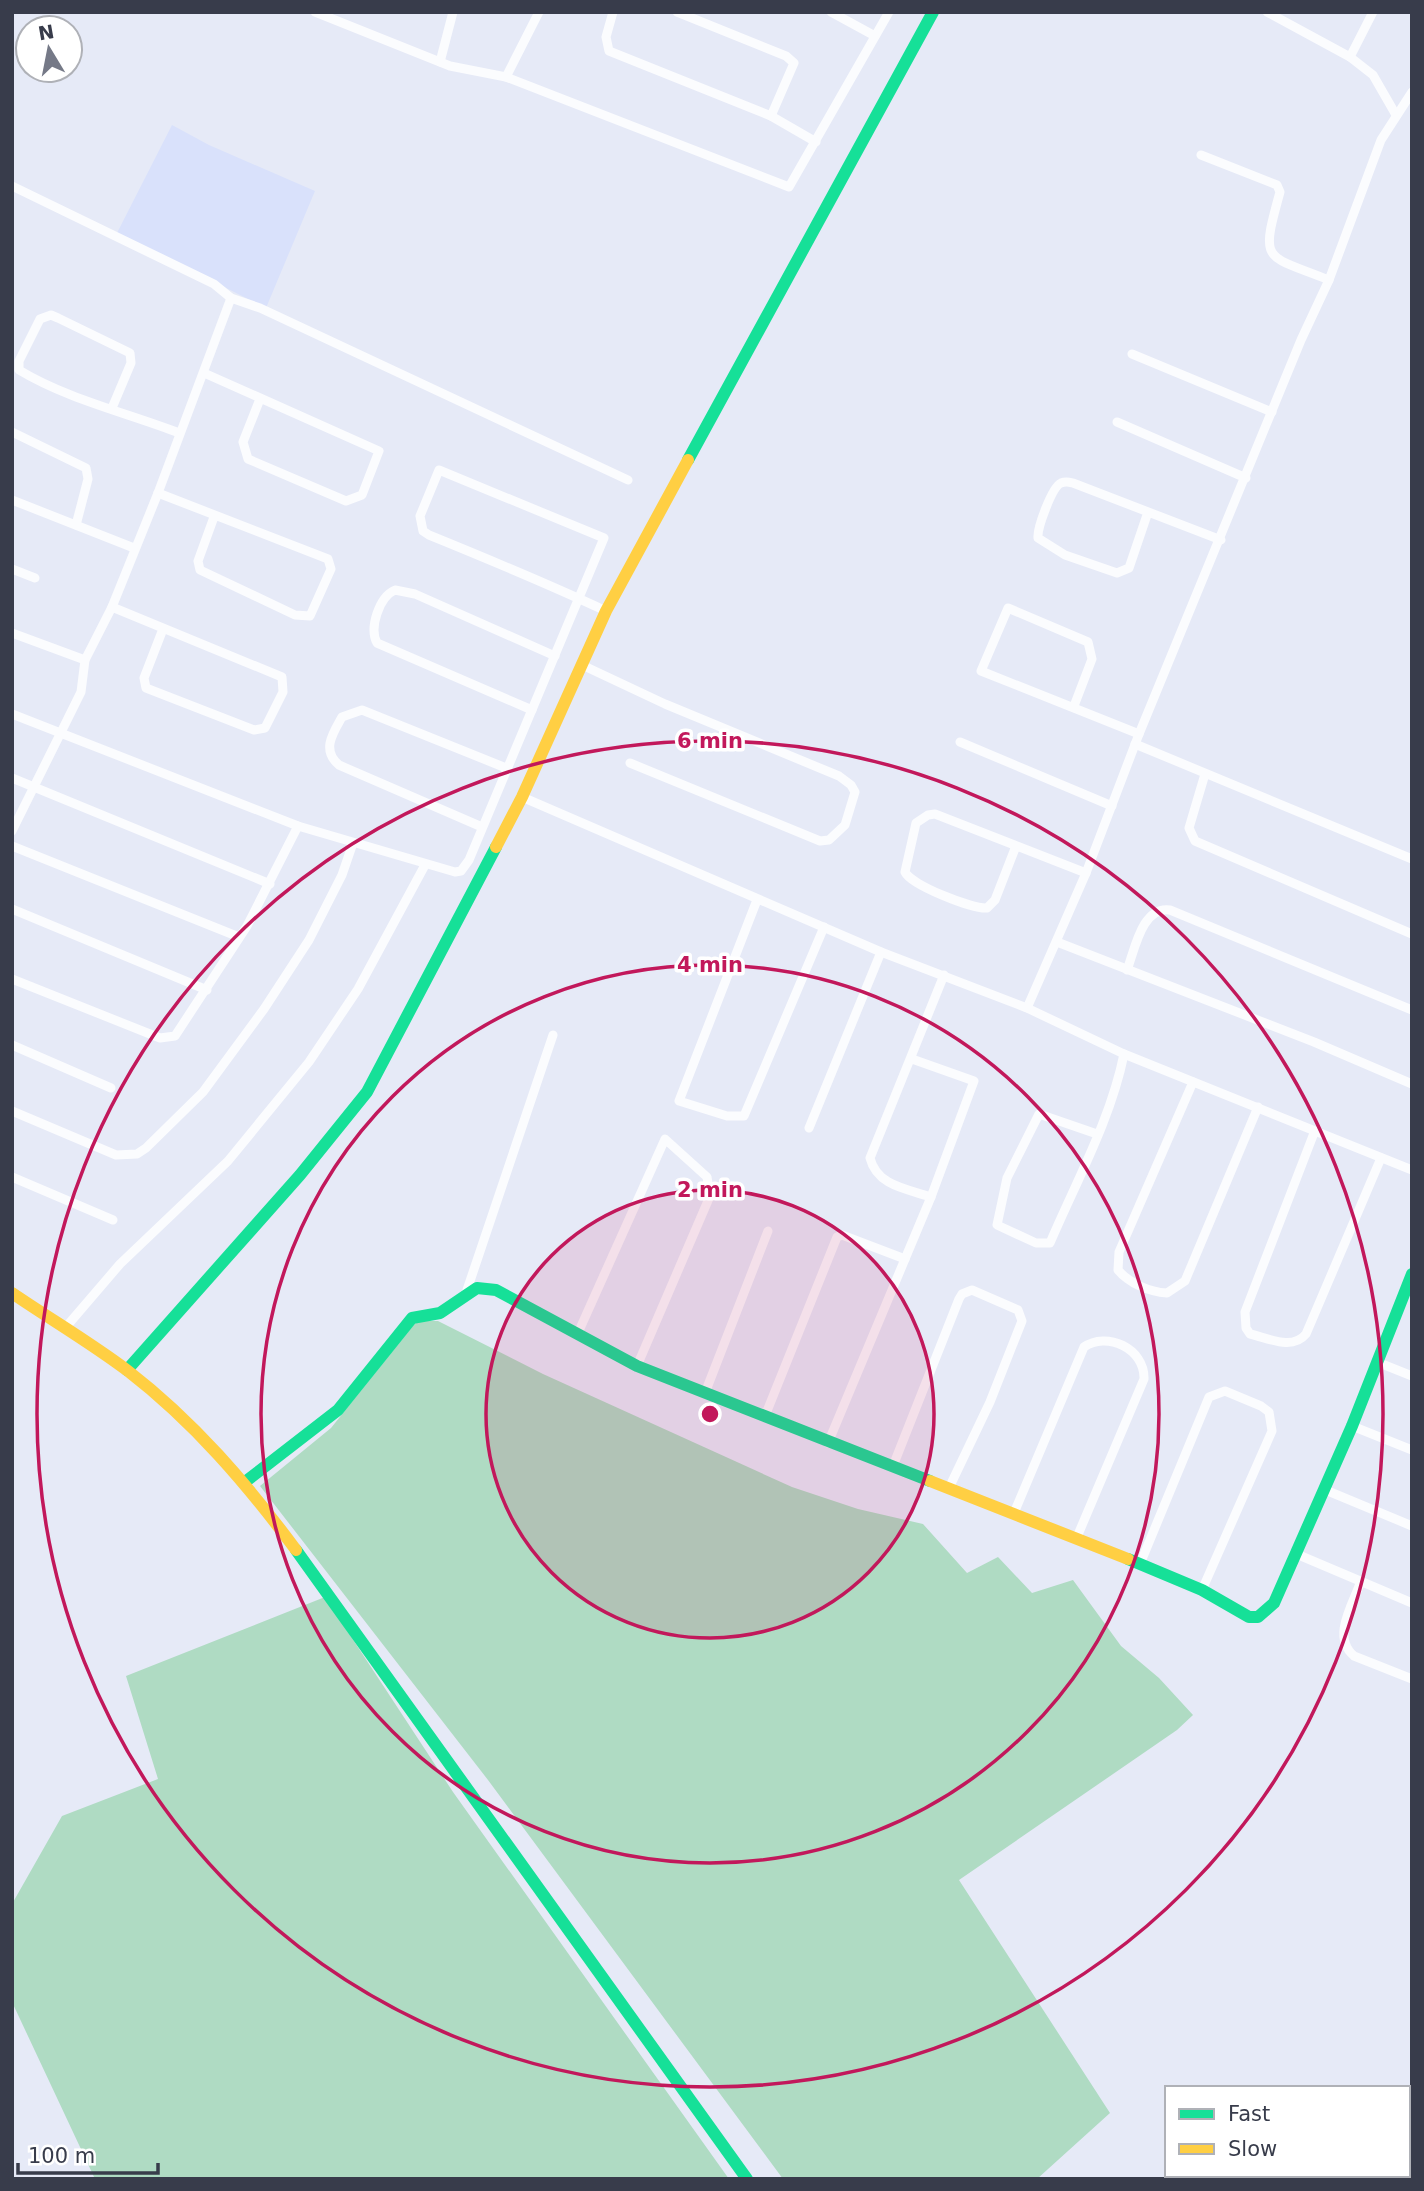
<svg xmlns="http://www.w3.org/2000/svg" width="1424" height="2191" viewBox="0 0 1424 2191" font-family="'DejaVu Sans',sans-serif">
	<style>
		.built { fill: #d9e1fb }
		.green { fill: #afdbc3 }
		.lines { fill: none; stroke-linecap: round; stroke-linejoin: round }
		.street { stroke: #fbfcfe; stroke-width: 9 }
		.fast { stroke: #16e098; stroke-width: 12 }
		.slow { stroke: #ffcf43; stroke-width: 12 }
		.ring { fill: none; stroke: #c2185b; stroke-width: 3.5 }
		.centre { fill: #c2185b; stroke: #fff; stroke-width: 3.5 }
		.ring-label { font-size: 21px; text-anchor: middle; font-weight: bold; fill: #c2185b; stroke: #fff; stroke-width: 7; stroke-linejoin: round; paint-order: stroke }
	</style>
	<rect width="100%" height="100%" fill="#e6eaf7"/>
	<polygon class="built" points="172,125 209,145 315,191 266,308 117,233"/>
	<g class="green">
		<polygon points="417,1321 438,1321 543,1374 792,1487 858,1509 923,1524 967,1573 998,1557 1032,1593 1073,1580 1121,1646 1159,1678 1193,1715 1177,1730 959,1880 1110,2113 1037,2179 783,2179 488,1780 260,1486 331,1428"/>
		<polygon points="325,1597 453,1792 729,2179 95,2179 12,2002 12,1904 62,1816 158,1779 126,1676"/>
	</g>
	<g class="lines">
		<g class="street">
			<polyline points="315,12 450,66 506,77 789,187 889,12"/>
			<polyline points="613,12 606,37 609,51 771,116 816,142"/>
			<polyline points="677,12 786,56 794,63 771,116"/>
			<polyline points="831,12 875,36"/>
			<polyline points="1267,12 1350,57 1373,75 1396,115"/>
			<polyline points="1350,57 1373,12"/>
			<polyline points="440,62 453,12"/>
			<polyline points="506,77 539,12"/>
			<path d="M1201 155 1277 185 1280 192C1260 264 1264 254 1329 280"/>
			<polyline points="12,186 214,284 231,298 260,308 628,480"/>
			<polyline points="1132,354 1272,412"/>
			<polyline points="204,373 379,451 362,495 346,501 248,459 243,442 260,399"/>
			<path d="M112 408 131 363 130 353 58 318 51 315 40 319 19 361V370C67 399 127 413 179 433"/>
			<polyline points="1117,422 1246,478"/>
			<polyline points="12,432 86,468 88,479 76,525"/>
			<polyline points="158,493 328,559 331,569 310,616 295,615 200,570 198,561 214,517"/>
			<polyline points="12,500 134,548"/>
			<path d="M1148 512 1129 568 1117 573 1065 555 1038 538C1037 528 1052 487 1061 483 1066 481 1069 482 1073 483L1221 540"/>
			<polyline points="12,569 35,578"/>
			<polyline points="112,607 282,677 283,692 265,728 254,730 146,688 144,678 163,629"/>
			<polyline points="12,633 85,660"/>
			<polyline points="582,665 665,704 839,776 851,785 855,792 845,825 829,840 820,841 630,763"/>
			<polyline points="1074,706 1092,659 1088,642 1008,608 981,671 1139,734"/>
			<path d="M532 710 377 643C369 628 379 597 395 590L415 594 555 656"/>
			<path d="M12 714 298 826 455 872 461 871 469 860 604 538 439 470 420 516 423 531 429 535C488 559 548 584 606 611"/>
			<polyline points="960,742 1112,806"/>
			<polyline points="1135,744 1412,859"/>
			<polyline points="1205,774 1189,828 1195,841 1412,934"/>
			<polyline points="12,778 270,884"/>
			<polyline points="522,797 881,952 1027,1008 1124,1054 1412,1170"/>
			<path d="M482 827 339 765C321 750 333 733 342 717L362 710 506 768"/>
			<polyline points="12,831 81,692 85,660 112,607 158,493 231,298"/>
			<polyline points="12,846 239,937"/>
			<path d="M1016 846 995 900 987 908C972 909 911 885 905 872L916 823 928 815 935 814 1086 873"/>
			<polyline points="757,900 679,1101 727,1116 744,1116 824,927"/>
			<polyline points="12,909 207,990"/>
			<polyline points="1057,942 1314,1042 1412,1084"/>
			<path d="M1127 970C1135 949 1142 906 1170 910L1412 1010"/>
			<polyline points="12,979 160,1038 175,1036 247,926 298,826"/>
			<polyline points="1027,1008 1086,873 1139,734 1301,340 1329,280 1381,140 1412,92"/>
			<polyline points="12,1045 111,1088"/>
			<path d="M912 1059 974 1081 931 1197C907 1189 877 1186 870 1158L944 975"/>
			<path d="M1193 1082 1119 1252 1118 1270C1129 1283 1149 1292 1167 1293L1185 1281 1258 1107"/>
			<polyline points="12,1111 116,1155 137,1154 146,1148 203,1092 264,1009 309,940 342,875 353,843"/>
			<polyline points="809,1128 881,952"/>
			<path d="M1314 1133 1245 1312 1246 1328 1250 1334C1268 1338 1292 1351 1306 1334L1381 1158"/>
			<path d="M1097 1134 1039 1114 1007 1178 997 1225 1036 1243H1050C1076 1182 1111 1119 1124 1054"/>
			<polyline points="12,1177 113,1220"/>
			<polyline points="905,1259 931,1197"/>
			<polyline points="467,1290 553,1035"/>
			<polyline points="66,1327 120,1264 228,1161 309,1062 358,989 425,865"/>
			<polyline points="578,1333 665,1139 707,1177 710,1196 637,1366"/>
			<polyline points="1377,1362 1412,1376"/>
			<polyline points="705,1393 768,1231"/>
			<polyline points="765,1416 837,1237 842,1235 905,1259 828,1443"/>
			<polyline points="1352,1426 1412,1450"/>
			<polyline points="893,1466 959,1299 962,1294 972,1290 1018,1310 1022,1321 990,1402 949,1488"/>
			<polyline points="1323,1489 1412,1526"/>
			<path d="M1014 1513 1084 1347C1106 1331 1145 1348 1144 1379L1077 1537"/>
			<polyline points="1294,1553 1412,1603"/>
			<polyline points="1140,1564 1209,1397 1225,1391 1261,1406 1269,1412 1272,1431 1202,1590"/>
			<path d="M1361 1581C1353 1604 1331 1637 1354 1656L1412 1679"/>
		</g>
		<g class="fast">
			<polyline points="688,460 933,12"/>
			<polyline points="127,1370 300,1175 367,1092 496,847"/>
			<polyline points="245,1482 338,1410 412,1318 440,1313 477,1288 496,1290 637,1366 930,1481"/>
			<polyline points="296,1550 747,2179"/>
			<polyline points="1128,1559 1202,1590 1249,1617 1258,1617 1274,1603 1352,1426 1412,1274"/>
		</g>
		<g class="slow">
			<polyline points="496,847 522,797 606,611 688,460"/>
			<path d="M12 1293C50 1319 91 1343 128 1371 194 1422 247 1484 296 1550"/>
			<polyline points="930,1481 1128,1559"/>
		</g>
	</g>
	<circle cx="710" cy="1414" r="224" fill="#c2185b" fill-opacity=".12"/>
	<g class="ring">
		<circle cx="710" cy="1414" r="224"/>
		<circle cx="710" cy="1414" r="449"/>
		<circle cx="710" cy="1414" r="673"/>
	</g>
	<circle cx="710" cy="1414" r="10" class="centre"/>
	<g class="ring-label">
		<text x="710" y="748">6 min</text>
		<text x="710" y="972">4 min</text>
		<text x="710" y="1197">2 min</text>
	</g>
	<rect width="1424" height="2191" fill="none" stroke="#383c4b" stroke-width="28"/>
	<rect x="1165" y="2086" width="245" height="91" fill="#ffffff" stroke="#afb1b7" stroke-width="2"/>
	<rect x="1179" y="2109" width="35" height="10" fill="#16e098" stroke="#afb1b7" stroke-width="2"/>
	<text x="1228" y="2121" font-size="21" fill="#383c4b">Fast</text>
	<rect x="1179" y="2144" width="35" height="10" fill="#ffcf43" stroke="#afb1b7" stroke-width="2"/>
	<text x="1228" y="2156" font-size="21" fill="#383c4b">Slow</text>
	<g transform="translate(49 49) rotate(350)"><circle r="33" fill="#ffffff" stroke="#afb1b7" stroke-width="2"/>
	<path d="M0-5L12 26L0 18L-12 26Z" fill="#757987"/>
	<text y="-10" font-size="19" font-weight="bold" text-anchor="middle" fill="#383c4b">N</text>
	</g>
	<path d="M18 2163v10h140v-10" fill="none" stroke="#383c4b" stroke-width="3.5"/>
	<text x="28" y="2163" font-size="21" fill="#383c4b" stroke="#ffffff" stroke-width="5" paint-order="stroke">100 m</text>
</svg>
